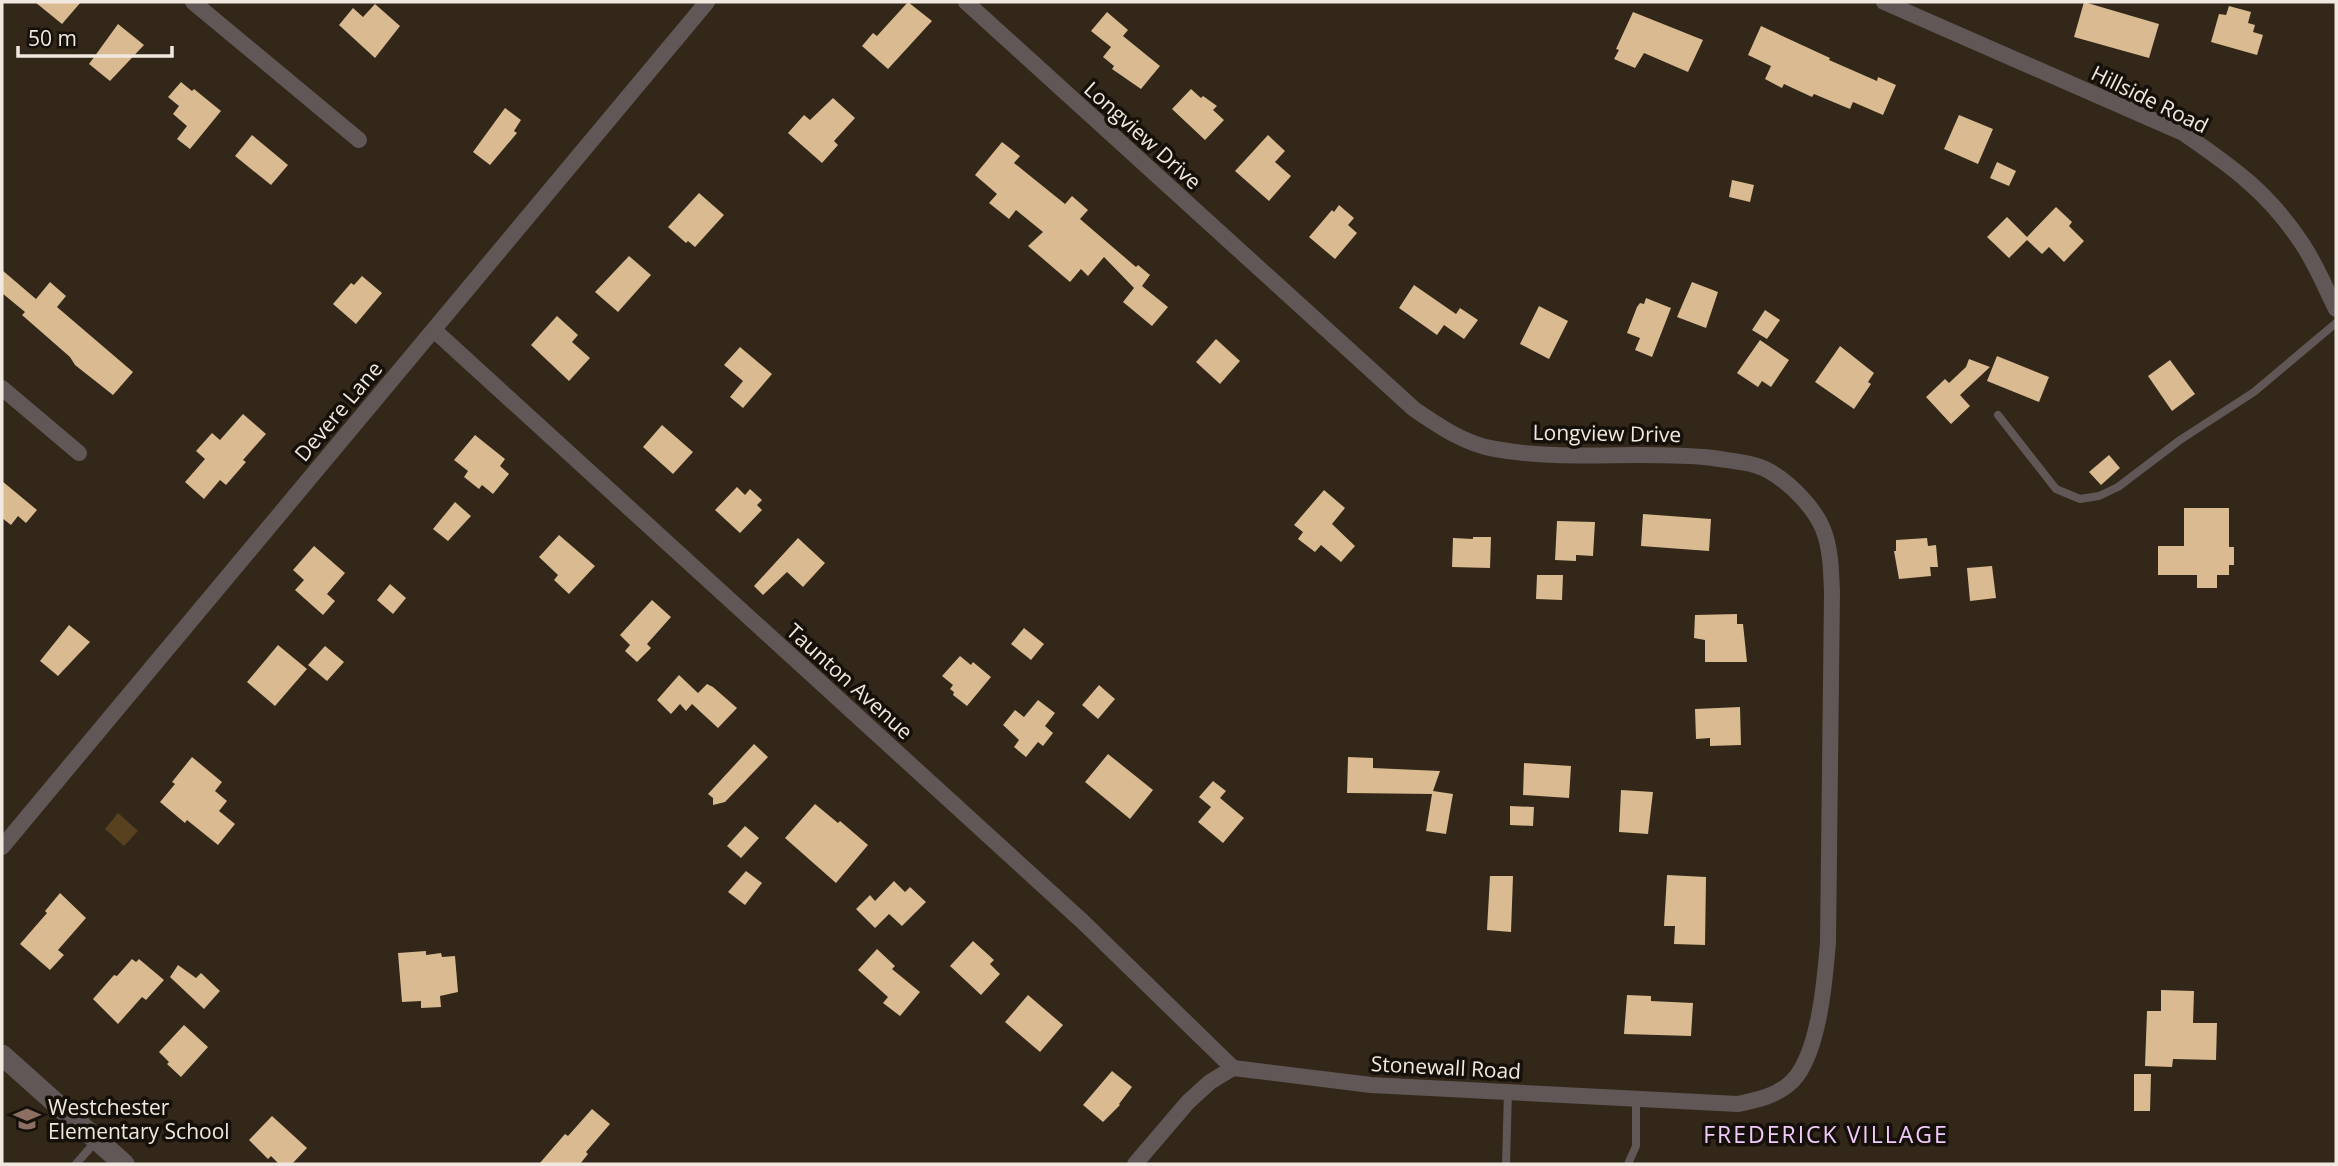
<svg xmlns="http://www.w3.org/2000/svg" width="2338" height="1166" viewBox="0 0 2338 1166" font-family="'Open Sans',sans-serif">
	<style>
		.green { fill: #58411e }
		.building { fill: #d9ba91 }
		.lines { fill: none; stroke-linecap: round; stroke-linejoin: round }
		.service { stroke: #615757; stroke-width: 8 }
		.minor { stroke: #615757; stroke-width: 16 }
		.tertiary { stroke: #615757; stroke-width: 21 }
		.labels { text-anchor: middle; dominant-baseline: central; stroke-width: 7; stroke-linejoin: round; paint-order: stroke }
		.street-label { font-size: 21px; fill: #f1e9e0; stroke: #15110a }
		.poi-label { font-size: 21px; fill: #f1e9e0; stroke: #15110a; text-anchor: start }
		.neighbourhood-label { font-size: 23px; letter-spacing: 2px; fill: #f1cafc; stroke: #15110a }
	</style>
	<rect width="100%" height="100%" fill="#322718"/>
	<polygon class="green" points="118,813 138,831 124,846 105,829"/>
	<g class="building">
		<polygon points="35,2 81,2 62,24"/>
		<polygon points="908,2 932,21 888,69 862,46 873,33 877,36"/>
		<polygon points="2084,2 2159,24 2149,58 2074,37"/>
		<polygon points="375,4 400,26 375,58 339,25 353,8 363,17"/>
		<polygon points="2229,6 2251,12 2248,23 2255,25 2253,32 2263,35 2257,55 2211,42 2219,14 2226,15"/>
		<polygon points="1107,12 1128,30 1123,36 1160,66 1141,89 1112,69 1114,66 1103,57 1111,47 1091,31"/>
		<polygon points="1633,12 1703,40 1688,72 1644,53 1635,68 1614,59 1619,50 1616,49"/>
		<polygon points="118,24 144,45 110,81 89,64"/>
		<polygon points="1761,26 1830,58 1829,60 1877,81 1878,77 1896,85 1883,115 1853,102 1850,109 1814,94 1812,97 1784,84 1782,88 1765,79 1771,66 1748,55"/>
		<polygon points="181,82 192,91 194,89 221,111 190,149 177,139 187,126 173,114 179,106 168,97"/>
		<polygon points="1191,89 1201,98 1203,96 1217,106 1213,110 1224,120 1205,140 1172,109"/>
		<polygon points="833,98 855,118 834,141 838,145 822,163 788,133 804,115 810,120"/>
		<polygon points="505,108 521,120 514,131 517,133 490,165 473,152"/>
		<polygon points="1959,115 1993,129 1978,164 1944,149"/>
		<polygon points="252,135 288,165 271,185 235,156"/>
		<polygon points="1268,135 1285,151 1275,162 1291,176 1269,201 1235,171"/>
		<polygon points="1002,142 1020,156 1014,163 1065,204 1072,196 1088,210 1080,219 1136,267 1138,265 1150,275 1142,286 1168,307 1152,326 1123,302 1134,288 1104,257 1088,276 1081,269 1070,282 1028,246 1043,232 1016,210 1009,219 989,203 997,194 975,175"/>
		<polygon points="1997,162 2016,171 2009,186 1990,178"/>
		<polygon points="1732,180 1754,185 1750,202 1729,197"/>
		<polygon points="699,193 724,215 695,247 688,241 686,243 668,227"/>
		<polygon points="1339,205 1354,218 1348,225 1357,233 1335,259 1309,237 1332,210 1334,212"/>
		<polygon points="2056,207 2072,222 2069,226 2084,241 2064,262 2049,247 2042,254 2027,240 2009,258 1987,237 2007,217 2027,237"/>
		<polygon points="629,256 651,275 618,312 595,292"/>
		<polygon points="2,270 36,299 50,282 66,296 57,307 133,372 113,395 75,365 70,357 22,315 25,312 2,293"/>
		<polygon points="362,276 382,293 356,324 333,304 351,283 354,285"/>
		<polygon points="1692,282 1718,292 1706,328 1677,317"/>
		<polygon points="1414,285 1456,314 1460,308 1478,320 1464,339 1444,325 1437,335 1399,308"/>
		<polygon points="1646,298 1671,308 1652,357 1635,350 1640,338 1627,333 1637,307 1640,303 1644,304"/>
		<polygon points="1539,306 1568,321 1549,359 1520,344"/>
		<polygon points="1765,310 1780,320 1767,339 1752,330"/>
		<polygon points="557,316 578,335 572,342 590,358 569,381 531,345"/>
		<polygon points="1216,339 1240,361 1220,384 1196,362"/>
		<polygon points="1760,340 1789,360 1771,387 1762,381 1758,387 1737,373"/>
		<polygon points="1840,346 1874,373 1868,382 1871,384 1854,409 1815,382"/>
		<polygon points="740,347 772,374 743,408 730,397 743,381 724,365"/>
		<polygon points="1997,356 2049,377 2039,402 1987,381"/>
		<polygon points="1969,359 1990,367 1960,395 1970,406 1951,424 1926,397 1945,379 1949,383 1966,367"/>
		<polygon points="2170,360 2195,394 2172,411 2148,376"/>
		<polygon points="243,414 266,434 243,460 246,462 226,485 220,480 204,499 185,482 205,459 196,451 212,433 220,440"/>
		<polygon points="662,425 693,452 673,474 643,447"/>
		<polygon points="475,435 505,459 500,466 509,474 493,494 482,485 479,489 464,477 468,471 454,460"/>
		<polygon points="2109,455 2120,468 2101,485 2089,472"/>
		<polygon points="2,481 37,510 26,523 18,516 11,525 2,518"/>
		<polygon points="737,487 745,495 750,489 762,500 757,505 762,510 740,533 715,510"/>
		<polygon points="1324,490 1345,508 1332,524 1355,546 1341,562 1321,545 1315,552 1298,539 1303,532 1294,525"/>
		<polygon points="455,502 471,516 448,541 433,529"/>
		<polygon points="2184,508 2229,508 2229,547 2234,547 2234,565 2229,565 2229,575 2217,575 2217,588 2197,588 2197,575 2158,575 2158,546 2184,546"/>
		<polygon points="1643,514 1711,519 1709,551 1641,546"/>
		<polygon points="1557,521 1595,522 1593,556 1576,555 1576,561 1555,560"/>
		<polygon points="559,535 595,566 569,594 554,580 558,575 539,557"/>
		<polygon points="1473,537 1491,537 1490,568 1452,567 1453,538 1473,539"/>
		<polygon points="798,538 825,563 803,587 787,572 763,595 754,586"/>
		<polygon points="1927,538 1928,546 1936,545 1938,567 1930,567 1931,576 1899,579 1894,551 1896,551 1896,540"/>
		<polygon points="314,546 345,573 327,594 335,601 323,615 295,590 304,580 293,570"/>
		<polygon points="1992,566 1996,598 1970,601 1967,568"/>
		<polygon points="1537,575 1563,575 1562,600 1536,599"/>
		<polygon points="390,584 406,598 393,614 377,600"/>
		<polygon points="652,600 671,617 647,644 651,648 637,662 625,651 630,645 620,635"/>
		<polygon points="1737,614 1737,624 1743,624 1747,662 1705,662 1705,640 1694,638 1695,615"/>
		<polygon points="69,625 90,642 58,676 40,661"/>
		<polygon points="1024,628 1044,644 1031,660 1011,644"/>
		<polygon points="278,645 307,669 275,706 247,682"/>
		<polygon points="325,646 344,662 327,681 308,665"/>
		<polygon points="960,656 971,665 973,662 991,677 967,706 953,695 954,692 950,689 953,685 942,676"/>
		<polygon points="679,675 698,693 707,684 713,687 737,708 718,728 692,704 686,711 680,704 671,714 657,700"/>
		<polygon points="1099,685 1115,699 1098,719 1082,705"/>
		<polygon points="1038,700 1055,713 1045,726 1053,733 1043,746 1038,742 1026,757 1014,747 1019,740 1003,725 1015,710 1024,717"/>
		<polygon points="1740,707 1741,745 1710,746 1710,738 1696,739 1695,709"/>
		<polygon points="754,744 768,757 725,802 713,805 713,798 708,794"/>
		<polygon points="1108,754 1153,790 1130,819 1085,782"/>
		<polygon points="192,757 222,782 215,791 227,801 219,811 235,824 218,845 187,820 185,823 160,802 175,784 172,782"/>
		<polygon points="1348,757 1373,758 1373,768 1440,771 1433,791 1453,794 1446,834 1426,831 1432,794 1347,793"/>
		<polygon points="1524,763 1571,766 1569,798 1523,795"/>
		<polygon points="1213,781 1226,791 1220,798 1244,818 1223,843 1198,822 1211,807 1199,797"/>
		<polygon points="1621,790 1653,792 1648,834 1619,832"/>
		<polygon points="815,804 838,823 840,821 868,845 836,883 785,838"/>
		<polygon points="1510,806 1534,807 1533,826 1510,825"/>
		<polygon points="745,826 759,838 741,858 727,846"/>
		<polygon points="746,871 762,883 745,905 728,892"/>
		<polygon points="1667,875 1706,877 1705,945 1674,944 1675,926 1664,926"/>
		<polygon points="1490,876 1513,876 1511,932 1487,930"/>
		<polygon points="894,881 905,892 910,887 926,902 902,926 889,914 875,928 856,909 870,895 875,901"/>
		<polygon points="60,893 86,918 58,950 64,955 50,970 20,944 47,913 45,911"/>
		<polygon points="973,941 994,960 990,964 1000,974 981,995 950,966"/>
		<polygon points="877,949 895,966 892,969 920,992 900,1016 883,1003 888,997 858,970"/>
		<polygon points="426,951 426,955 441,953 442,957 455,956 458,992 440,996 441,1007 421,1008 421,1001 402,1002 398,953"/>
		<polygon points="132,959 136,962 139,959 164,980 146,1000 142,997 118,1024 93,999 114,975 117,976"/>
		<polygon points="178,965 196,978 201,973 220,991 204,1009 170,977"/>
		<polygon points="2161,990 2194,991 2193,1023 2217,1023 2216,1060 2173,1059 2172,1067 2145,1066 2147,1011 2161,1011"/>
		<polygon points="1028,995 1063,1025 1040,1052 1005,1022"/>
		<polygon points="1627,995 1651,996 1651,1001 1693,1003 1691,1036 1624,1034"/>
		<polygon points="184,1025 208,1047 181,1077 167,1064 169,1062 159,1052"/>
		<polygon points="1112,1071 1132,1087 1119,1104 1120,1105 1103,1122 1083,1105"/>
		<polygon points="2134,1074 2151,1074 2150,1111 2134,1111"/>
		<polygon points="592,1109 610,1124 586,1152 588,1154 580,1164 539,1164 565,1134 568,1136"/>
		<polygon points="272,1116 307,1148 292,1164 279,1164 271,1156 268,1159 249,1140"/>
	</g>
	<g class="lines">
		<g class="service">
			<polyline points="1998,415 2056,489 2080,499 2099,496 2118,487 2180,440 2254,392 2336,323"/>
			<polyline points="76,1164 97,1140"/>
			<polyline points="1506,1164 1508,1091"/>
			<polyline points="1628,1164 1636,1146 1636,1099"/>
		</g>
		<g class="minor">
			<polyline points="193,2 359,140"/>
			<path d="M966 2 1414 409C1439 426 1465 444 1495 449 1566 462 1641 450 1713 458 1731 461 1753 462 1769 471 1790 483 1814 507 1823 529 1831 549 1831 571 1832 592L1828 942C1825 979 1819 1061 1788 1085 1773 1097 1756 1100 1738 1104L1371 1085 1233 1068 1210 1082 1188 1102 1135 1164"/>
			<path d="M1884 2 2183 133C2231 166 2268 192 2301 242 2315 262 2325 287 2336 309"/>
			<polyline points="434,330 1082,921 1233,1068"/>
			<polyline points="2,388 79,453"/>
			<polyline points="2,847 707,2"/>
		</g>
		<polyline class="tertiary" points="2,1055 124,1164"/>
	</g>
	<defs>
		<g id="school-bare" transform="scale(2.1)"><path d="M0-5L7-2L0 1L-7-2ZM-4 1L0 2.5L4 1V4Q0 6-4 4Z" fill="#8d6e63" stroke="#15110a" stroke-width="2.5" paint-order="stroke"/></g>
	</defs>
	<g fill-rule="evenodd">
		<use href="#school-bare" x="27" y="1119"/>
	</g>
	<g class="labels">
		<g class="street-label">
			<text transform="translate(2150 99) rotate(26)">Hillside Road</text>
			<text transform="translate(1143 135) rotate(42)">Longview Drive</text>
			<text transform="translate(338 411) rotate(-50)">Devere Lane</text>
			<text transform="translate(1607 433) rotate(1)">Longview Drive</text>
			<text transform="translate(850 681) rotate(42)">Taunton Avenue</text>
			<text transform="translate(1446 1067) rotate(3)">Stonewall Road</text>
		</g>
		<g class="poi-label">
			<text x="48" y="1107">Westchester<tspan x="48" dy="24">Elementary School</tspan></text>
		</g>
		<g class="neighbourhood-label">
			<text x="1826" y="1134">FREDERICK VILLAGE</text>
		</g>
	</g>
	<rect width="2338" height="1166" fill="none" stroke="#f1e9e0" stroke-width="7"/>
	<path d="M18 46v10h154v-10" fill="none" stroke="#f1e9e0" stroke-width="3.5"/>
	<text x="28" y="46" font-size="21" fill="#f1e9e0" stroke="#15110a" stroke-width="5" paint-order="stroke">50 m</text>
</svg>
